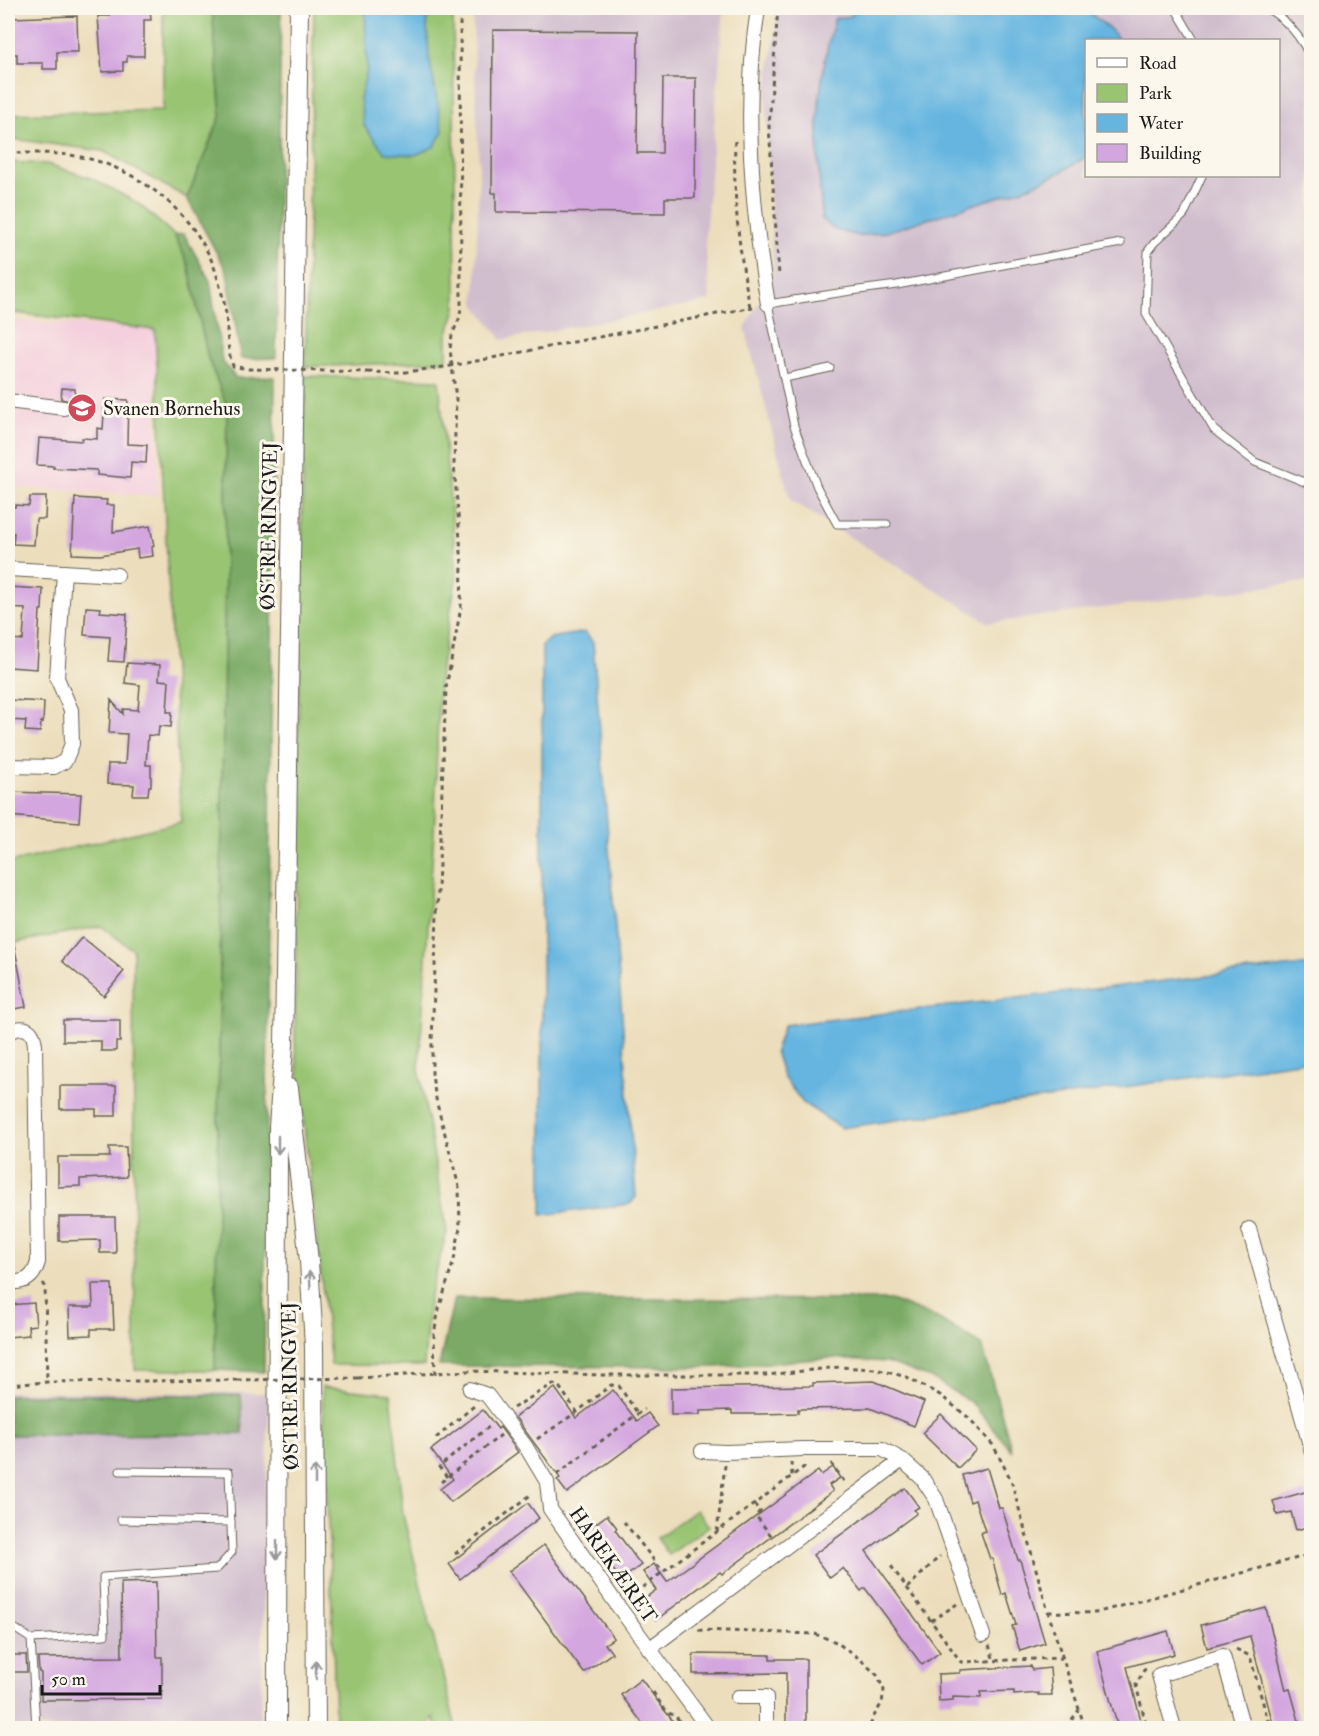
<svg xmlns="http://www.w3.org/2000/svg" width="1319" height="1736" viewBox="0 0 1319 1736" font-family="'IM FELL Double Pica',serif">
	<style>
		.built { fill: #f4cfdd }
		.industrial { fill: #d0bdcd; fill-rule: evenodd }
		.green { fill: #99c573; stroke: #5a7048; stroke-width: 1.5 }
		.forest { fill: #7aaa65; stroke: #4b6340; stroke-width: 1.5 }
		.water { fill: #65b5e0; stroke: #40687e; stroke-width: 1.5 }
		.building { fill: #d3a6df }
		.lines { fill: none; stroke-linecap: round; stroke-linejoin: round }
		.lane-casing { stroke: #656054; stroke-width: 9 }
		.street-casing { stroke: #656054; stroke-width: 16 }
		.secondary-casing { stroke: #656054; stroke-width: 20 }
		.path { stroke: #656054; stroke-width: 3; stroke-dasharray: 4.5 4.5; stroke-linecap: butt }
		.lane { stroke: #fff; stroke-width: 7 }
		.street { stroke: #fff; stroke-width: 14 }
		.secondary { stroke: #fff; stroke-width: 18 }
		.path-bridge { stroke: #656054; stroke-width: 3; stroke-dasharray: 4.5 4.5; stroke-linecap: butt }
		.oneway { stroke: #999 }
		.labels { text-anchor: middle; dominant-baseline: central; stroke-width: 6; stroke-linejoin: round; paint-order: stroke }
		.poi-label { font-size: 20px; fill: #1c1c1c; stroke: #fbf7ec; text-anchor: start }
		.street-label { font-size: 20px; fill: #1c1c1c; stroke: #fbf7ec }
	</style>
	<rect width="100%" height="100%" fill="#fbf7ec"/>
	<filter id="ink" filterUnits="userSpaceOnUse"><feTurbulence type="fractalNoise" baseFrequency=".0167" numOctaves="2"/><feDisplacementMap in="SourceGraphic" scale="12" xChannelSelector="R" yChannelSelector="G"/><feConvolveMatrix kernelMatrix="1 2 1 2 8 2 1 2 1" color-interpolation-filters="sRGB"/></filter>
	<filter id="wash" filterUnits="userSpaceOnUse"><feTurbulence type="fractalNoise" baseFrequency=".008" numOctaves="4" result="noise"/><feDisplacementMap in="SourceGraphic" scale="24" xChannelSelector="R" yChannelSelector="G"/><feGaussianBlur stdDeviation="1.35" result="paint"/><feColorMatrix in="noise" values="0 0 0 0 0 0 0 0 0 0 0 0 0 0 0 0 0 1.4 0 .05"/><feComposite in="paint" operator="in"/></filter>
	<g filter="url(#wash)">
		<rect width="100%" height="100%" fill="#ecdebc"/>
		<polygon class="built" points="8,320 155,329 158,496 8,487"/>
		<g class="industrial">
			<polygon points="472,8 724,8 705,238 710,301 502,340 475,304 479,168"/>
			<path d="M779 8H1311V581L989 623 790 500 745 328 773 276 766 96ZM1086 40H1278V176H1086Z"/>
			<polygon points="8,1392 269,1393 260,1728 8,1728"/>
		</g>
		<g class="green">
			<polygon points="163,8 212,8 221,115 187,198 103,151 13,139 8,114 163,110"/>
			<polygon points="314,8 453,8 456,308 447,336 447,361 305,367"/>
			<polygon points="8,162 47,164 91,178 138,203 174,235 188,264 208,358 227,406 215,1370 135,1370 133,950 101,926 8,944 8,863 181,822 155,330 8,312"/>
			<polygon points="305,376 439,380 457,574 439,678 435,815 419,1070 447,1232 429,1299 424,1366 331,1365 295,1045 299,669"/>
			<polygon points="322,1387 391,1394 403,1515 456,1728 437,1728 434,1717 427,1728 335,1728 333,1632"/>
			<polygon points="696,1510 709,1526 669,1555 657,1538"/>
		</g>
		<g class="forest">
			<polygon points="212,8 281,8 276,358 241,359 227,272 187,198 221,115"/>
			<polygon points="184,234 210,281 222,361 236,378 275,377 264,1372 215,1370 227,406 208,358 188,264 174,235"/>
			<polygon points="454,1298 891,1300 937,1318 982,1345 1012,1451 972,1403 933,1379 887,1362 831,1358 716,1367 439,1366"/>
			<polygon points="8,1395 241,1395 243,1434 8,1435"/>
		</g>
		<g class="water">
			<polygon points="365,8 426,8 429,57 443,131 434,147 415,155 385,153 364,126 360,99 367,69"/>
			<path d="M854 8H1084L1112 31 1119 40H1086V157L1061 172 1029 187 886 232 859 236 835 230 822 219C820 187 817 156 818 125 819 89 825 52 835 18L852 16Z"/>
			<polygon points="585,632 593,642 636,1197 630,1204 542,1215 542,645 550,638"/>
			<polygon points="1311,964 1311,1060 841,1128 803,1103 783,1077 775,1051 784,1025"/>
		</g>
		<g id="blocks">
			<g class="building">
				<polygon points="110,8 150,8 151,20 144,20 144,56 127,56 127,62 123,62 123,71 102,72 98,16 110,16"/>
				<polygon points="77,16 78,52 57,52 57,69 43,69 43,63 17,63 17,54 8,54 8,18"/>
				<polygon points="493,30 638,31 637,153 662,153 663,78 696,78 695,198 665,198 665,213 496,212 496,193 492,193"/>
				<polygon points="62,388 75,389 74,402 61,399"/>
				<polygon points="105,399 128,400 127,444 147,445 146,463 131,462 130,478 97,475 97,470 53,468 54,466 37,465 39,438 82,441 82,438 97,439 97,428 103,429"/>
				<polygon points="30,497 46,497 45,519 36,519 34,545 13,544 14,533 8,532 8,507 15,507 15,505 29,506"/>
				<polygon points="75,498 107,500 106,505 114,505 113,532 150,526 154,546 152,547 153,556 138,558 137,549 100,555 72,554"/>
				<polygon points="8,587 43,589 42,610 40,610 37,669 9,667 11,639 23,640 25,609 8,608"/>
				<polygon points="86,607 101,608 100,612 127,614 124,662 108,661 110,637 84,635"/>
				<polygon points="127,663 160,665 159,680 169,681 167,712 172,712 171,727 159,726 158,736 148,735 146,765 151,765 151,786 149,786 148,795 133,795 134,785 107,784 108,764 125,764 127,734 109,733 111,700 123,714 123,709 138,710 140,685 125,683"/>
				<polygon points="8,700 44,702 43,723 41,722 40,732 25,731 26,721 8,720"/>
				<polygon points="8,792 81,794 79,822 8,816"/>
				<polygon points="82,937 124,971 104,996 62,961"/>
				<polygon points="8,944 14,944 26,1007 8,1010"/>
				<polygon points="63,1020 120,1020 120,1042 116,1042 116,1051 101,1051 101,1041 63,1041"/>
				<polygon points="60,1086 116,1086 116,1116 96,1116 96,1109 60,1109"/>
				<polygon points="109,1147 126,1147 127,1177 80,1179 80,1186 58,1187 58,1157 110,1157"/>
				<polygon points="59,1217 115,1217 116,1253 100,1253 100,1240 59,1241"/>
				<polygon points="92,1284 112,1284 114,1329 91,1329 91,1335 70,1336 69,1307 93,1307"/>
				<polygon points="34,1303 36,1325 28,1326 29,1335 8,1337 8,1305"/>
				<polygon points="874,1381 924,1402 914,1426 870,1408 798,1409 798,1413 760,1414 732,1414 732,1410 700,1411 700,1415 671,1415 671,1388 813,1386 813,1383"/>
				<polygon points="555,1388 576,1418 613,1390 637,1421 648,1413 658,1426 567,1493 557,1480 560,1478 515,1417"/>
				<polygon points="483,1410 498,1429 500,1427 518,1452 451,1502 440,1489 453,1479 431,1450"/>
				<polygon points="941,1414 976,1450 958,1468 922,1433"/>
				<polygon points="833,1467 840,1478 829,1485 833,1491 722,1574 720,1572 656,1620 641,1601 656,1590 643,1572 654,1564 667,1582 818,1471 821,1475"/>
				<polygon points="987,1468 999,1508 1002,1508 1018,1560 1020,1560 1045,1643 1020,1651 1012,1626 1016,1625 1006,1593 1002,1595 992,1558 990,1559 981,1533 985,1531 975,1500 970,1502 962,1475"/>
				<polygon points="905,1488 919,1507 914,1510 917,1513 866,1551 940,1652 922,1665 865,1588 861,1591 843,1568 830,1578 813,1555"/>
				<polygon points="1305,1492 1311,1515 1311,1526 1296,1530 1291,1512 1277,1515 1273,1501"/>
				<polygon points="528,1503 539,1518 460,1579 449,1564"/>
				<polygon points="607,1515 617,1528 615,1530 641,1565 621,1580 593,1543 595,1541 587,1530"/>
				<polygon points="544,1545 614,1638 605,1644 612,1653 584,1673 509,1571"/>
				<polygon points="156,1582 157,1657 162,1657 162,1699 41,1700 41,1673 39,1672 38,1658 122,1657 121,1583"/>
				<polygon points="1266,1608 1286,1690 1290,1689 1301,1728 1274,1728 1250,1636 1207,1648 1201,1625"/>
				<polygon points="1168,1631 1174,1654 1127,1667 1143,1728 1118,1728 1097,1651"/>
				<polygon points="693,1654 770,1655 770,1659 806,1659 806,1728 786,1728 786,1673 693,1674"/>
				<polygon points="10,1655 26,1655 27,1672 10,1672"/>
				<polygon points="1031,1666 1032,1670 1050,1668 1052,1695 1038,1695 1039,1693 1014,1695 1014,1691 981,1692 981,1698 953,1697 953,1700 939,1701 938,1674 960,1673 960,1670"/>
				<polygon points="641,1679 678,1728 646,1728 621,1695"/>
			</g>
		</g>
	</g>
	<g filter="url(#ink)">
		<use href="#blocks" fill-opacity="0" stroke="#656054" stroke-width="1.5"/>
		<g class="lines">
			<g class="lane-casing">
				<g id="lane">
					<polyline points="1175,8 1194,40"/>
					<path d="M1266 8C1288 20 1302 38 1312 61"/>
					<polyline points="1202,176 1184,215 1154,243 1148,251 1146,314 1214,430 1255,462 1312,485"/>
					<polyline points="785,378 830,368"/>
					<polyline points="887,524 837,524 817,487 794,426 768,304 851,291 897,285 1121,243"/>
					<polyline points="121,1520 231,1522"/>
					<polyline points="8,1624 31,1639 36,1728"/>
					<polyline points="31,1639 105,1635 103,1577 217,1569 232,1552 229,1472 120,1471"/>
				</g>
			</g>
			<g class="street-casing">
				<g id="street">
					<path d="M758 8C743 106 751 206 768 304"/>
					<polyline points="8,401 64,408"/>
					<polyline points="8,569 117,575"/>
					<polyline points="8,766 54,767 65,761 72,744 71,710 57,678 64,572"/>
					<path d="M8 1032C23 1025 33 1027 35 1045L38 1262C33 1280 25 1282 8 1283"/>
					<polyline points="1249,1229 1312,1452"/>
					<polyline points="470,1389 487,1395 526,1447 547,1482 550,1509 618,1606 708,1728"/>
					<polyline points="702,1451 726,1452 803,1449 882,1449 902,1460 922,1478 936,1499 983,1635"/>
					<polyline points="649,1649 902,1460"/>
					<polyline points="738,1697 766,1697 766,1728"/>
					<polyline points="1174,1728 1159,1675 1223,1656 1243,1728"/>
				</g>
			</g>
			<g class="secondary-casing">
				<g id="secondary">
					<polyline points="289,1088 309,1261 314,1346 316,1728"/>
					<polyline points="277,1728 278,1127 284,1045 299,8"/>
				</g>
			</g>
			<g class="path">
				<polyline points="778,8 769,126 779,276"/>
				<path d="M735 141C733 197 739 252 750 307"/>
				<path d="M8 153C35 153 63 152 90 159 145 173 201 220 217 276 220 286 223 297 225 307 228 327 226 348 233 366L248 369"/>
				<polyline points="368,372 398,373 451,366 753,307"/>
				<polyline points="43,1283 45,1286 47,1382"/>
				<polyline points="435,1374 434,1334 439,1309 454,1260 460,1228 459,1187 437,1104 432,1076 432,1041 446,688 461,607 462,565 454,464 456,399 450,349 452,335 460,317 461,303 460,8"/>
				<polyline points="358,1378 468,1371 604,1375 766,1375 840,1367 875,1369 907,1377 940,1395 969,1418 993,1445 1011,1480 1048,1612 1085,1728"/>
				<polyline points="8,1385 47,1382 237,1380"/>
				<polyline points="513,1408 553,1384 558,1385 577,1412"/>
				<polyline points="436,1438 474,1406"/>
				<polyline points="537,1439 577,1412 611,1385 619,1386 638,1414"/>
				<polyline points="791,1462 792,1476"/>
				<polyline points="831,1463 846,1484"/>
				<polyline points="557,1474 644,1409"/>
				<polyline points="447,1477 439,1467 491,1425"/>
				<polyline points="441,1482 501,1435"/>
				<polyline points="754,1504 760,1511 756,1516 773,1538"/>
				<polyline points="624,1522 663,1572"/>
				<polyline points="717,1532 725,1465"/>
				<polyline points="455,1554 533,1493"/>
				<polyline points="891,1566 961,1662 1062,1658"/>
				<polyline points="907,1588 940,1556"/>
				<polyline points="628,1598 804,1467 804,1462"/>
				<polyline points="1048,1612 1095,1613 1312,1554"/>
				<polyline points="931,1621 957,1604"/>
				<polyline points="698,1630 815,1634 836,1642 860,1659 877,1675 884,1690 882,1703 874,1716 869,1728"/>
				<polyline points="989,1645 994,1661"/>
				<polyline points="1236,1649 1250,1656 1251,1660 1270,1728"/>
				<polyline points="1146,1669 1144,1670 1136,1685 1147,1728"/>
				<polyline points="653,1692 667,1713 675,1715 684,1728"/>
				<polyline points="1070,1728 1070,1722 1079,1710"/>
			</g>
			<use href="#lane" class="lane"/>
			<use href="#street" class="street"/>
			<use href="#secondary" class="secondary"/>
			<g class="path-bridge">
				<polyline points="248,369 368,372"/>
				<polyline points="237,1380 358,1378"/>
			</g>
		</g>
		<defs><path id="oneway-shaft" d="M-6 0H5M1.5-3L5.5 0L1.5 3" fill="none" stroke-width="1.6" stroke-linecap="round" stroke-linejoin="round" transform="scale(1.5)"/></defs>
		<g class="oneway">
			<use href="#oneway-shaft" transform="translate(278 1145) rotate(90)"/>
			<use href="#oneway-shaft" transform="translate(310 1280) rotate(-93)"/>
			<use href="#oneway-shaft" transform="translate(315 1475) rotate(-90)"/>
			<use href="#oneway-shaft" transform="translate(277 1550) rotate(90)"/>
			<use href="#oneway-shaft" transform="translate(316 1670) rotate(-90)"/>
		</g>
	</g>
	<defs>
		<g id="school-disc" transform="scale(1.5)"><circle r="9.5" fill="#d1495b" stroke="#fbf7ec"/><path d="M0-5L7-2L0 1L-7-2ZM-4 1L0 2.5L4 1V4Q0 6-4 4Z" fill="#fff"/></g>
	</defs>
	<g fill-rule="evenodd">
		<use href="#school-disc" x="82" y="408"/>
	</g>
	<g class="labels">
		<g class="poi-label">
			<text x="103" y="408">Svanen Børnehus</text>
		</g>
		<g class="street-label">
			<text transform="translate(269 526) rotate(-89)">ØSTRE RINGVEJ</text>
			<text transform="translate(290 1386) rotate(-91)">ØSTRE RINGVEJ</text>
			<text transform="translate(613 1565) rotate(55)">HAREKÆRET</text>
		</g>
	</g>
	<rect width="1319" height="1736" fill="none" stroke="#fbf7ec" stroke-width="30"/>
	<rect x="1085" y="39" width="195" height="138" fill="#fbf7ec" stroke="#a29f99" stroke-width="1.5"/>
	<rect x="1097" y="58" width="30" height="9" fill="#ffffff" stroke="#a29f99" stroke-width="1.5"/>
	<text x="1139" y="69" font-size="18" fill="#1c1c1c">Road</text>
	<rect x="1097" y="84" width="30" height="18" fill="#99c573" stroke="#a29f99" stroke-width="1.5"/>
	<text x="1139" y="99" font-size="18" fill="#1c1c1c">Park</text>
	<rect x="1097" y="114" width="30" height="18" fill="#65b5e0" stroke="#a29f99" stroke-width="1.5"/>
	<text x="1139" y="129" font-size="18" fill="#1c1c1c">Water</text>
	<rect x="1097" y="144" width="30" height="18" fill="#d3a6df" stroke="#a29f99" stroke-width="1.5"/>
	<text x="1139" y="159" font-size="18" fill="#1c1c1c">Building</text>
	<path d="M42 1685v9h118v-9" fill="none" stroke="#1c1c1c" stroke-width="3"/>
	<text x="51" y="1685" font-size="18" fill="#1c1c1c" stroke="#fbf7ec" stroke-width="4.5" paint-order="stroke">50 m</text>
</svg>
